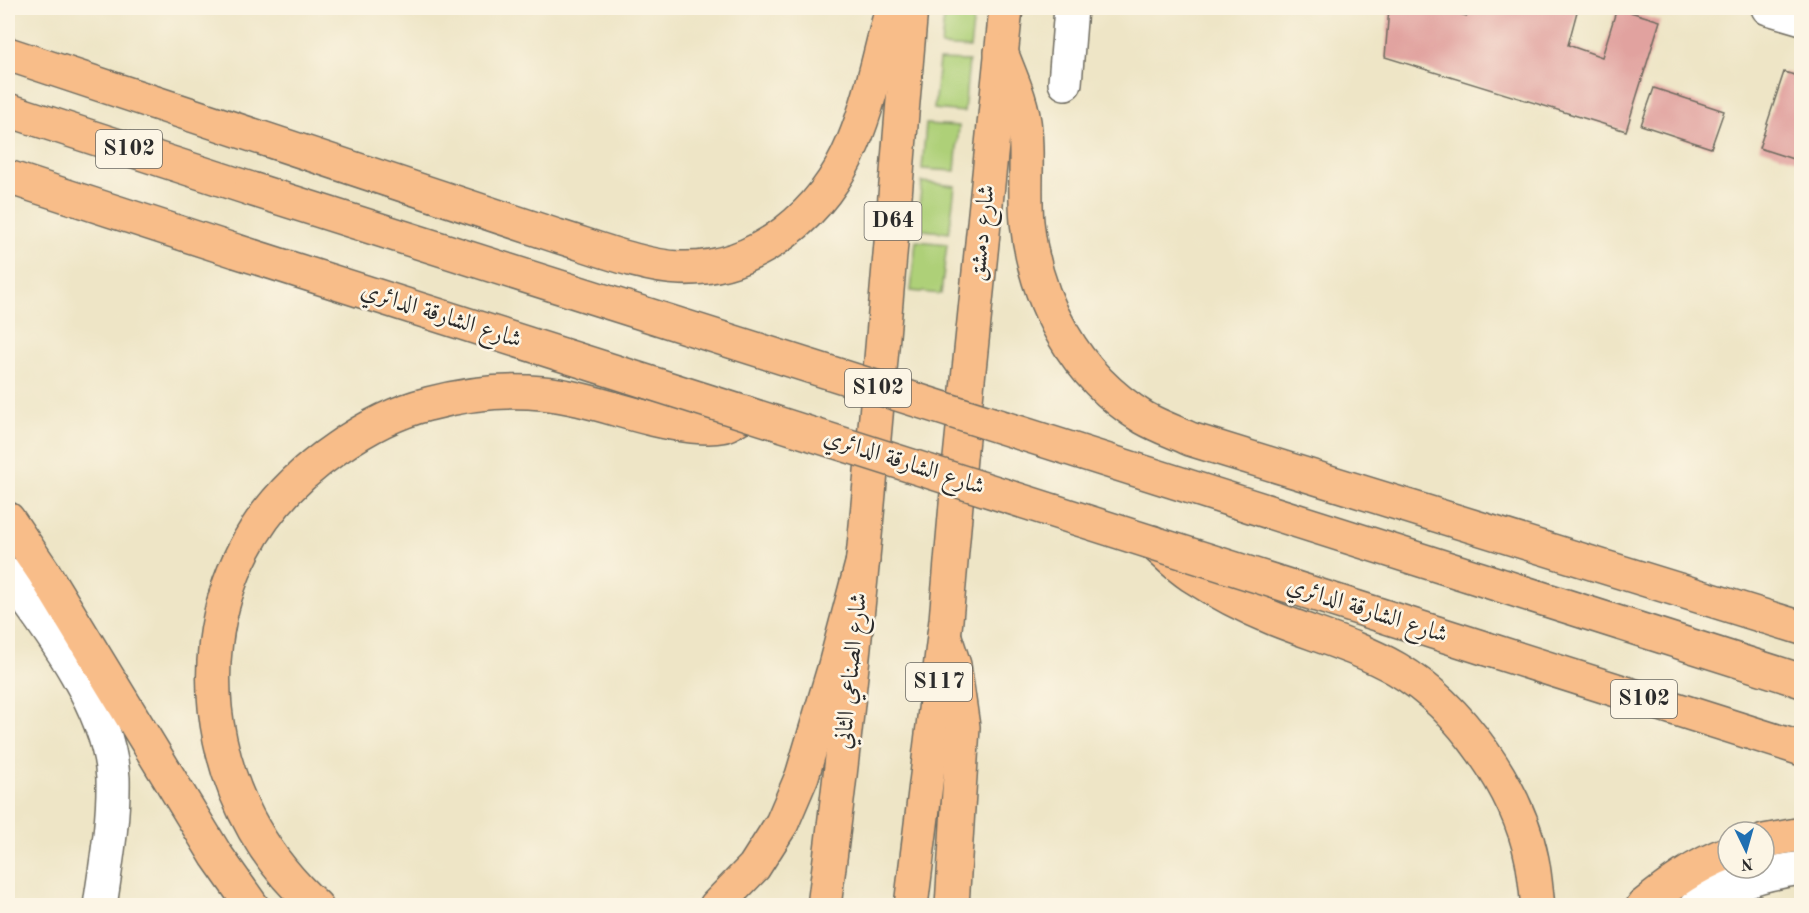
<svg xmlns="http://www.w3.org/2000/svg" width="1809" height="913" viewBox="0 0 1809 913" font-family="'Old Standard TT',Amiri,serif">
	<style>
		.green { fill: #aed078; stroke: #6c7e52; stroke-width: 1.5 }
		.building { fill: #e1a29f }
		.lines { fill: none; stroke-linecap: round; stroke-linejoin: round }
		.minor-casing { stroke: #6f6c61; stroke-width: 36 }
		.major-casing { stroke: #6f6c61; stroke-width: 36 }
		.highway-casing { stroke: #6f6c61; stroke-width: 36 }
		.minor { stroke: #fff; stroke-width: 33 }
		.major { stroke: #f8bd89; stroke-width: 33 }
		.highway { stroke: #f8bd89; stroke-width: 33 }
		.highway-bridge-casing { stroke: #6f6c61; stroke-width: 36; stroke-linecap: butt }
		.highway-bridge { stroke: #f8bd89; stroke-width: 33 }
		.labels { text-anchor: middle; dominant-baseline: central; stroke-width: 5; stroke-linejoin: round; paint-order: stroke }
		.shield { fill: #fcf5e5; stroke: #6a6863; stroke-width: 1.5 }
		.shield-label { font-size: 22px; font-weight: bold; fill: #2b2b2b }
		.street-label { font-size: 24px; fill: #2b2b2b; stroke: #fcf5e5 }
	</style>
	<rect width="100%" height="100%" fill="#fcf5e5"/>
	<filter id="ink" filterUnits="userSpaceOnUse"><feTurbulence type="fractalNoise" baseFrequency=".0167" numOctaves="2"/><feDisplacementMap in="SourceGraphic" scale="12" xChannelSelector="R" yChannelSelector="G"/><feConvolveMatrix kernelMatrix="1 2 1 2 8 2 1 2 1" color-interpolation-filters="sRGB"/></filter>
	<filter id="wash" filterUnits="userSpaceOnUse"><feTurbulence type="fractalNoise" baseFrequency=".008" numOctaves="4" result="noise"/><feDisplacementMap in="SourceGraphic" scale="24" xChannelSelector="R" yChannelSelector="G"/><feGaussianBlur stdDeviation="1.35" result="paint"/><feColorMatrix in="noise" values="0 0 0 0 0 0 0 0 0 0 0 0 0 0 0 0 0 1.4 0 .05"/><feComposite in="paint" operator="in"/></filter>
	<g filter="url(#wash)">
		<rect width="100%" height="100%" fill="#eee5c6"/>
		<g class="green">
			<polygon points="945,8 975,8 970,48 941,46"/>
			<polygon points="939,60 969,61 964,112 934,109"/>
			<polygon points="926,124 959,126 955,171 922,169"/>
			<polygon points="922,182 955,186 949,233 916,229"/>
			<polygon points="916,241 947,244 941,294 911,291"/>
		</g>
		<g id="blocks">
			<g class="building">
				<polygon points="1389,8 1438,8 1467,16 1470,8 1578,8 1568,45 1602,57 1617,8 1660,21 1626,131 1385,57"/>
				<polygon points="1784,72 1802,77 1802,162 1759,148"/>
				<polygon points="1654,88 1724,111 1711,148 1641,125"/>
			</g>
		</g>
	</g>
	<g filter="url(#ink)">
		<use href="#blocks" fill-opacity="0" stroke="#6f6c61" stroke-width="1.5"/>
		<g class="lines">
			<g class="minor-casing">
				<g id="minor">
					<polyline points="1768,8 1802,18"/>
					<polyline points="1065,83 1071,8"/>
					<path d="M8 574C49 629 109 707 113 778 114 820 106 864 100 906"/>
					<path d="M1696 906C1727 883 1764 873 1802 868"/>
				</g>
			</g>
			<g class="major-casing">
				<g id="major">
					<path d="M824 906C863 607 885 307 911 8"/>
					<polyline points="911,906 946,620 960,458 1006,8"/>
				</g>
			</g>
			<g class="highway-casing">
				<g id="highway">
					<path d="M1001 52C1011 78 1023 103 1025 130 1028 161 1024 191 1027 222 1035 301 1075 376 1144 418 1158 426 1175 432 1190 439L1802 628"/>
					<path d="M8 54 557 236C591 246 644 267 680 268 757 271 825 212 853 143 871 100 880 52 892 8"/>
					<polyline points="8,110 251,189"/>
					<polyline points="8,177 236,251"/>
					<polyline points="8,519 43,571 216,855 252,906"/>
					<path d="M1152 542C1165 553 1177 566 1191 575 1217 592 1246 607 1275 619 1315 635 1359 647 1397 669 1460 706 1518 789 1532 860 1535 875 1536 891 1538 906"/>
					<polyline points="1506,587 1802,681"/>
					<polyline points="944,634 954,665 963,727 952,906"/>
					<polyline points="1487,649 1802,749"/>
					<polyline points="1764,841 1802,834"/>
					<path d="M316 906C217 818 183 669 244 550 265 509 299 474 337 448 364 429 395 412 428 404 465 394 503 389 542 393 593 398 641 421 692 426 701 427 712 428 721 426 729 425 739 417 746 413"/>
					<polyline points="716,906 754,867 782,823 802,776 834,669 863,560"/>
					<path d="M1643 906C1670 884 1696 865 1728 853"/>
				</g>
			</g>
			<use href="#minor" class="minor"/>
			<use href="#major" class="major"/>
			<use href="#highway" class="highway"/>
			<g class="highway-bridge-casing">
				<g id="highway-bridge">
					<polyline points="251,189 1506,587"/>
					<polyline points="236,251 1487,649"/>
				</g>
			</g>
			<use href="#highway-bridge" class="highway-bridge"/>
		</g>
	</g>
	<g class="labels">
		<g class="shield">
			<rect x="96" y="130" width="66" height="38" rx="4.5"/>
			<rect x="864.5" y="202" width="57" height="38" rx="4.5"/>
			<rect x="845" y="369" width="66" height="38" rx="4.5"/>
			<rect x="906" y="663" width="66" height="38" rx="4.5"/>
			<rect x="1611" y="680" width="66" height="38" rx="4.5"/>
		</g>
		<g class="shield-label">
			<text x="129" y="149">S102</text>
			<text x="893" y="221">D64</text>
			<text x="878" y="388">S102</text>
			<text x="939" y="682">S117</text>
			<text x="1644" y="699">S102</text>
		</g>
		<g class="street-label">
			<text transform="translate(983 233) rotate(-84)">شارع دمشق</text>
			<text transform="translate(441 316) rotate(18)">شارع الشارقة الدائري</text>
			<text transform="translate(904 463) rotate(18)">شارع الشارقة الدائري</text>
			<text transform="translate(1367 611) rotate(18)">شارع الشارقة الدائري</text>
			<text transform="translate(852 671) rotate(-84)">شارع الصناعي الثاني</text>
		</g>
	</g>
	<rect width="1809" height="913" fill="none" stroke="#fcf5e5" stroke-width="30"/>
	<g transform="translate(1746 850) rotate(175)"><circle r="28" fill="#fcf5e5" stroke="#a8a49b" stroke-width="1.5"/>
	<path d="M0-4.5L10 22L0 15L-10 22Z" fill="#1f6fb2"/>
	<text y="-9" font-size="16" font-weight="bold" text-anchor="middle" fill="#2b2b2b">N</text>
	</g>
</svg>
